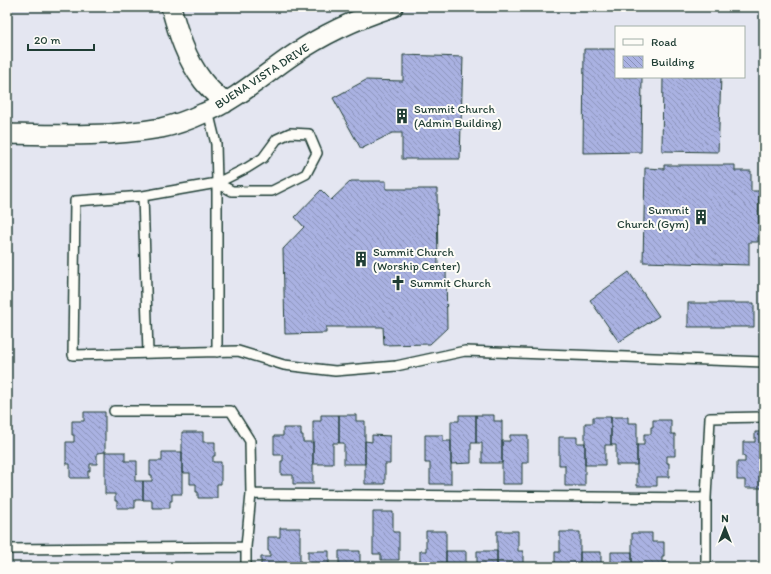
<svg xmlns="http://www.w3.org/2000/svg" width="771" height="574" font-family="Itim,sans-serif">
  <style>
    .building { fill: url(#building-back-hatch); stroke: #1f3d34 }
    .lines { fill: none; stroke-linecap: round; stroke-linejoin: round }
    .service-casing { stroke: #1f3d34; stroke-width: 12 }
    .minor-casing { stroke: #1f3d34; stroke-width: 22 }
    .service { stroke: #fdfcf7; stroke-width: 9 }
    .minor { stroke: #fdfcf7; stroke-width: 19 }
    .labels { text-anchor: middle; stroke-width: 4; stroke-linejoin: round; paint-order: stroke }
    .street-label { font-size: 12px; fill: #1f3d34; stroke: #fdfcf7 }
    .poi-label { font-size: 12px; fill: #1f3d34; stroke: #fdfcf7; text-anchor: start }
  </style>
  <defs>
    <pattern id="building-back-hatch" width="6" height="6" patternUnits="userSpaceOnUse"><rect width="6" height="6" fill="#aab2e2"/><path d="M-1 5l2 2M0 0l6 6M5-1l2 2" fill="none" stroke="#8a92b8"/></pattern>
  </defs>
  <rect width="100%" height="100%" fill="#e4e6f1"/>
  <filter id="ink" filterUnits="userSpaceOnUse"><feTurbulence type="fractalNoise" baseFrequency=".025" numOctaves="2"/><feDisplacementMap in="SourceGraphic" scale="8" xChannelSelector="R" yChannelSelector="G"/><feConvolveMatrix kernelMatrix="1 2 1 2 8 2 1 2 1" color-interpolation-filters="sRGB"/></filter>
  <g filter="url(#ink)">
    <path class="building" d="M584,49H616V77H642L641,152L583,153Z
      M403,55L463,57L460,159H402V133H392L361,149L333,98L366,80L403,81Z
      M663,77H721L718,152L662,151Z
      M664,165H735V171H751V191H759L758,242H749V265L643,262L645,168L664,169Z
      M351,181H386V189H437L438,269H446L447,328L430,344L384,345L383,327H326V333L285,334L283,249L304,227L295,217L321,190L331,200Z
      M629,272L659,316L619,342L590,300Z
      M688,303H754V327H688Z
      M84,412H105V452L97,453V464H90V471H88V478H70V464H66V442H74V435H72V421H84Z
      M321,415H339V443H333V464H313V421H321Z
      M339,415H356V421H365V464H344V443H339Z
      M459,415H476V443H471V463L451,464V421H459Z
      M476,415H494V421H502V463H482V443H476Z
      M593,417H611V445H605V465H585V423H593Z
      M611,417H628V423H637V465H616V445H611Z
      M653,420H671V434H675V456H667V463H669V477H657V486H637V445H644V434H651V427H653Z
      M283,428H301V435H303V442H313V484H293V475H281V461H283V455H274V436H283Z
      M182,432H203V442H215V456H213V462H221V484H217V498H198V492H196V484H190V473H182Z
      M755,432H764L763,488H745V480H737V462H745V456H743V442H755Z
      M372,435L390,436V464H385V484H365V441L372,442Z
      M425,435H443V441H451V484H430V463H425Z
      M510,435H528V463H522V484H502V441H510Z
      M559,437H577V443H585V486H565V465H559Z
      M105,452H125V461H137V475H135V481H143V500H135V508H117V501H115V494H105Z
      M162,452H182V494H172V501H170V508H152V500H143V481H152V475H150V461H162Z
      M373,512H393V532H399V560H381V554H373Z
      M280,528H300V567H261V557H270V551H268V537H280Z
      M426,531H446V567H420V551H426Z
      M497,531H518V551H523V567H497Z
      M560,532H580V567H555V552H560Z
      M632,533H652V542H664V556H662V562H670V567H632Z
      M308,551H329V567H308Z
      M339,551H360V567H339Z
      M446,551H466V567H446Z
      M477,551H497V567H477Z
      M580,552H601V567H580Z
      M611,552H632V567H611Z
      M745,565H763V567H745Z"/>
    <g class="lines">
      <g class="service-casing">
        <path id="service" d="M208,111L216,144L217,183
          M290,133L309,134L317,153L306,174L272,191H232L217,183L247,168L263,158L277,139Z
          M143,196L217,183V352
          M148,353L143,196L75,201L73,355L238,351L284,365L335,371L396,366L465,351L764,362
          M114,411H231L250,441L251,494
          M706,498V567
          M7,549L246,547L251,494L706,498L710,418L764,417
          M246,567V547"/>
      </g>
      <g class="minor-casing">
        <path id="minor" d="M171,7C178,33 186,59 203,81C209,89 217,96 225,103
          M7,134C58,135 110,137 161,128C175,125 191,119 204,113C235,101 265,74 293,55C325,33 356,19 393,7"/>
      </g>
      <use href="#service" class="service"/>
      <use href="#minor" class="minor"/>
    </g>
  </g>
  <defs>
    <g id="building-bare" transform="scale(1.2)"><path d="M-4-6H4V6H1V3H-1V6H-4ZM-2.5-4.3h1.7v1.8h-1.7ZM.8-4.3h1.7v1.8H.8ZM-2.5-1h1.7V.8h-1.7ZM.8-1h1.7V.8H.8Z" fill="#1f3d34" stroke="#fdfcf7" stroke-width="2.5" paint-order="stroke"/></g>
    <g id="church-bare" transform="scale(1.2)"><path d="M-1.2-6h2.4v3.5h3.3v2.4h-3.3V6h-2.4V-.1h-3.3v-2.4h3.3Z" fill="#1f3d34" stroke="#fdfcf7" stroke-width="2.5" paint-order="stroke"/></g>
  </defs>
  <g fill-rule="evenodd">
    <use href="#building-bare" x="402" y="116"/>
    <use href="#building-bare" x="701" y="217"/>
    <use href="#building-bare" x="361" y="259"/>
    <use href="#church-bare" x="398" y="283"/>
  </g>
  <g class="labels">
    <g class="street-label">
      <text transform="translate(262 76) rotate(-33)" y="4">BUENA VISTA DRIVE</text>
    </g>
    <g class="poi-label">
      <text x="414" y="113">Summit Church<tspan x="414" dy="14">(Admin Building)</tspan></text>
      <text x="689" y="214" text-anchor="end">Summit<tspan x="689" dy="14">Church (Gym)</tspan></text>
      <text x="373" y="256">Summit Church<tspan x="373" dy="14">(Worship Center)</tspan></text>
      <text x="410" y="287">Summit Church</text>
    </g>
  </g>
  <rect width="771" height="574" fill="none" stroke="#fdfcf7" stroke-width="24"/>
  <rect x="12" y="12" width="747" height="550" fill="none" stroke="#1f3d34" stroke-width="1.5" filter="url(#ink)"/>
  <rect x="615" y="26" width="130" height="52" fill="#fdfcf7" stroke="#a4b0a9"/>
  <rect x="623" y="39" width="20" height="6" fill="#fdfcf7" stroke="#a4b0a9"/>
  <text x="651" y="46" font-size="12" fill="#1f3d34">Road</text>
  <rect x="623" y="56" width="20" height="12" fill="url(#building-back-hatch)" stroke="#a4b0a9"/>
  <text x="651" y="66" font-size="12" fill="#1f3d34">Building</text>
  <g transform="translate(725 528)" stroke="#fdfcf7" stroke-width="3" paint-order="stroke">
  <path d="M0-3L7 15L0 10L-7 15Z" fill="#1f3d34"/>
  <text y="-6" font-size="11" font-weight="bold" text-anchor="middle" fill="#1f3d34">N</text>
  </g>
  <path d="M28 44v6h66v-6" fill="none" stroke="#1f3d34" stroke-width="2"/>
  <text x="34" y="44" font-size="12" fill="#1f3d34" stroke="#fdfcf7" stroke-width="3" paint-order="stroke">20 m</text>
</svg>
